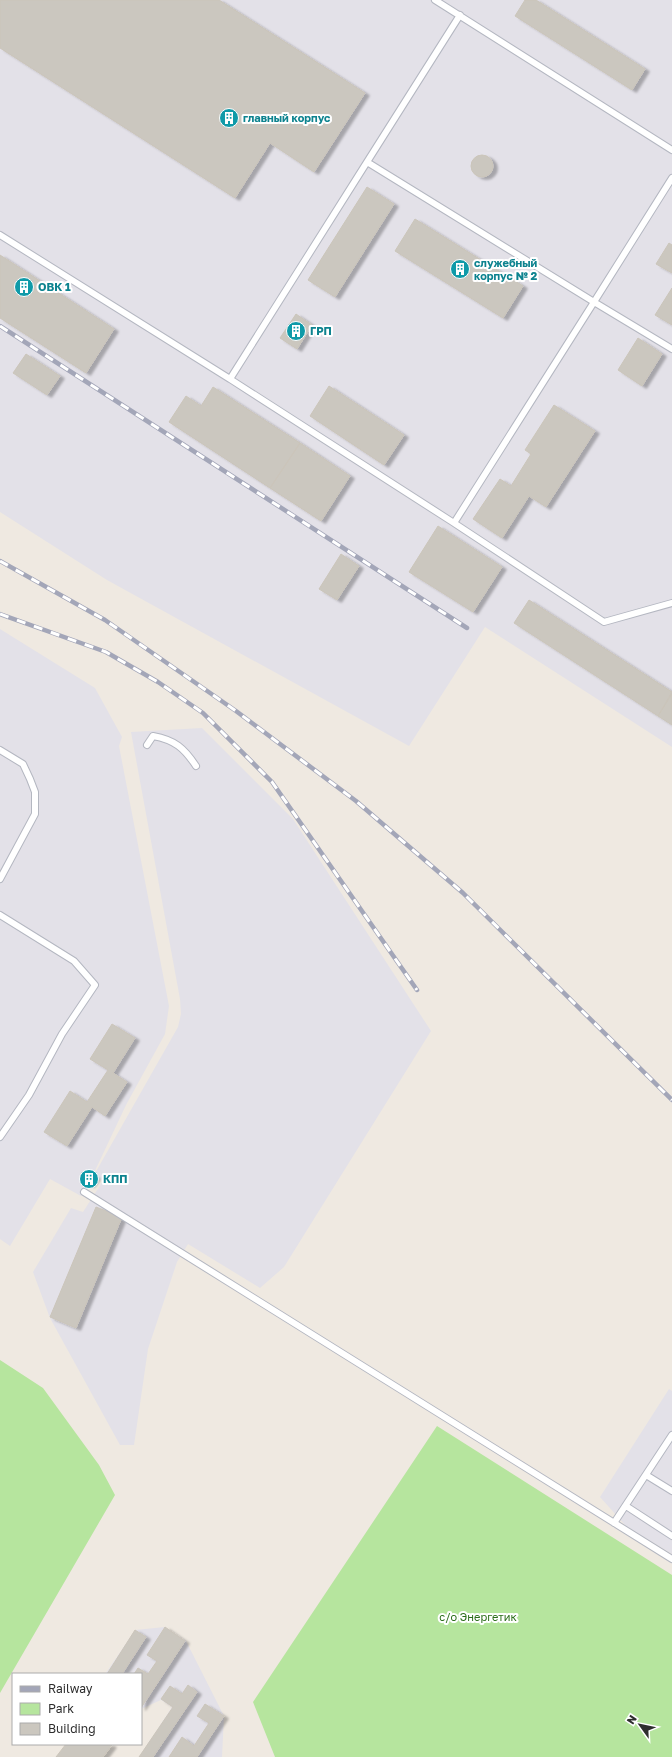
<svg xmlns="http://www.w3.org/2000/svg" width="672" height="1757" font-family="'Golos Text',sans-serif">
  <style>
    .industrial { fill: #e3e1e8 }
    .green { fill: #b6e59e }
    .building { fill: #cbc7bf; stroke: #cbc5ba; filter: url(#shadow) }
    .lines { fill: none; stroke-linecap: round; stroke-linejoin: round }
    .service-casing { stroke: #b4b7c1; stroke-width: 8 }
    .service { stroke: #fff; stroke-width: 6 }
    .rail-casing { stroke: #a3a6b8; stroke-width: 4.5 }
    .rail { stroke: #fff; stroke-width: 3; stroke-dasharray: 9; stroke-linecap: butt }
    .labels { text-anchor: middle; stroke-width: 4; stroke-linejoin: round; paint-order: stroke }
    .culture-label { font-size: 11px; font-weight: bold; fill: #0d838f; stroke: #fff; text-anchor: start }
    .park-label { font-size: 11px; fill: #2c6e1b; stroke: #fff }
  </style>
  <defs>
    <filter id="shadow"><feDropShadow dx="4.5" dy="2.5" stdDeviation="1" flood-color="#0004"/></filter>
  </defs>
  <rect width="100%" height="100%" fill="#efe9e1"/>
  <path class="industrial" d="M0,0H672V747L485,627L409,746L107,580L0,512Z
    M0,629L95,688L122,737L119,746L169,1006L165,1034L126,1105L93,1175L96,1177L81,1196L50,1179L10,1246L0,1239Z
    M202,728L293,819L431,1031L284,1267L260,1288L188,1244L177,1262L148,1349L134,1445H120L50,1318L33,1272L71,1208L83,1212L103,1181L94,1175L178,1027L181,1014L180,999L131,732Z
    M669,1389L672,1391V1554L626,1526L600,1497Z
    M165,1627L186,1641L224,1716L222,1757H139L172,1707L161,1700L141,1709V1674L106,1673L135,1630Z"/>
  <path class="green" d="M0,1360L43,1388L99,1465L115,1495L0,1693Z
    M437,1426L672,1575V1757H275L253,1702Z"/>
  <path class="building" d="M0,0H219L365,93L314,172L270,143L235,198L0,48Z
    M525,0H536L645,69L632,90L515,16Z
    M471 166a11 11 0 1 1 22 0a11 11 0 1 1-22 0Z
    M367,187L394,204L335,297L308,280Z
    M415,219L523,286L503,318L395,251Z
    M669,243L672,245V273L656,264Z
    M0,255L114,329L86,373L0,318Z
    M672,288V325L655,315Z
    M296,314L312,325L297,349L280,338Z
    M638,338L662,354L642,386L618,370Z
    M26,354L60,376L47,395L13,373Z
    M329,386L404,435L384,465L310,416Z
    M213,387L300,443L270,488L169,422L186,396L201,406Z
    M554,405L595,431L546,507L529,496L502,538L473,519L500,479L511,486L531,454L525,450Z
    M300,443L350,476L321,521L270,488Z
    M438,526L502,567L473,612L409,572Z
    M341,554L359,566L337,600L319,589Z
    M529,600L672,692L658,716L514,623Z
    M672,694V725L658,716Z
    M112,1024L135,1038L113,1073L127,1082L105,1116L92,1107L67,1146L44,1132L70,1091L87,1102L108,1070L90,1059Z
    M89,1173L96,1177L90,1185L83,1181Z
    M96,1207L122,1217L76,1328L50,1317Z
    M165,1627L185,1641L141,1708V1674H134L138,1668L148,1674L157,1661L147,1655Z
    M135,1630L146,1637L122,1674H107Z
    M188,1685L197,1692L153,1757H139L173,1707L161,1699L170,1686L182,1694Z
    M205,1704L224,1716L197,1757H169L182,1737L194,1746L209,1723L197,1716Z
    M66,1744H110L112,1745L103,1757H56Z"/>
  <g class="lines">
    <g class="service-casing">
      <path id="service" d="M435,0L672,150
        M460,15L367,162L594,302L672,178
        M0,235L230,379L367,162
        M230,379L454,523L594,302L672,349
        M454,523L604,622L672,603
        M147,745L153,736C175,740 184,748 196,766
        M0,750L23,764L30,779L35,792V814L0,879
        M0,915L74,961L95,985L62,1034L29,1095L0,1137
        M84,1192L672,1559
        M646,1475L672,1491
        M626,1506L672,1536
        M614,1523L672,1435"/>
    </g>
    <use href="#service" class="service"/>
    <g class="rail-casing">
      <path id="rail" d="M0,326L467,628
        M0,561L105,620L236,711L356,801L463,893L672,1100
        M0,614L106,652L158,682L203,713L272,782L417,990"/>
    </g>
    <use href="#rail" class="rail"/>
  </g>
  <defs>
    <g id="building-disc" transform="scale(1)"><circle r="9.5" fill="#0f9aa8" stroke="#fff"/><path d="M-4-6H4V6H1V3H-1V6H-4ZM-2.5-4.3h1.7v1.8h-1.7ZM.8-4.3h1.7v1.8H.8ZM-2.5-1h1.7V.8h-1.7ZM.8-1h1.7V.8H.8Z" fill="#fff"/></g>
  </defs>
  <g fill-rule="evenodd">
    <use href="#building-disc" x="229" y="118"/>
    <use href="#building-disc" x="460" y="269"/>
    <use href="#building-disc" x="24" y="287"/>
    <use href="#building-disc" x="296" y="331"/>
    <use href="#building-disc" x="89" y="1179"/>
  </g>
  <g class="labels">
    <g class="culture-label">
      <text x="243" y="122">главный корпус</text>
      <text x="474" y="267">служебный<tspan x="474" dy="13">корпус № 2</tspan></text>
      <text x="38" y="291">ОВК 1</text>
      <text x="310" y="335">ГРП</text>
      <text x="103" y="1183">КПП</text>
    </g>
    <g class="park-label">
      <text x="478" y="1621">с/о Энергетик</text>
    </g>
  </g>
  <rect x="12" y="1673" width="130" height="72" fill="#ffffff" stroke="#ababab"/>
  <rect x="20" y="1686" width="20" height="6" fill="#a3a6b8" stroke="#ababab"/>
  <text x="48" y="1693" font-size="12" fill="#2e2e2e">Railway</text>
  <rect x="20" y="1703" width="20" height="12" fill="#b6e59e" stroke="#ababab"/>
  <text x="48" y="1713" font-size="12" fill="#2e2e2e">Park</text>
  <rect x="20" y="1723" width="20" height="12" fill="#cbc7bf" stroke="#ababab"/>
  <text x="48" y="1733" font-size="12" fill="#2e2e2e">Building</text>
  <g transform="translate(640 1725) rotate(303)" stroke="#ffffff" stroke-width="3" paint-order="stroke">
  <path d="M0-3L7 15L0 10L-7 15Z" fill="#2e2e2e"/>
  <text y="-6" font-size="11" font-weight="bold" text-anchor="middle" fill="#2e2e2e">N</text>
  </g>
</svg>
